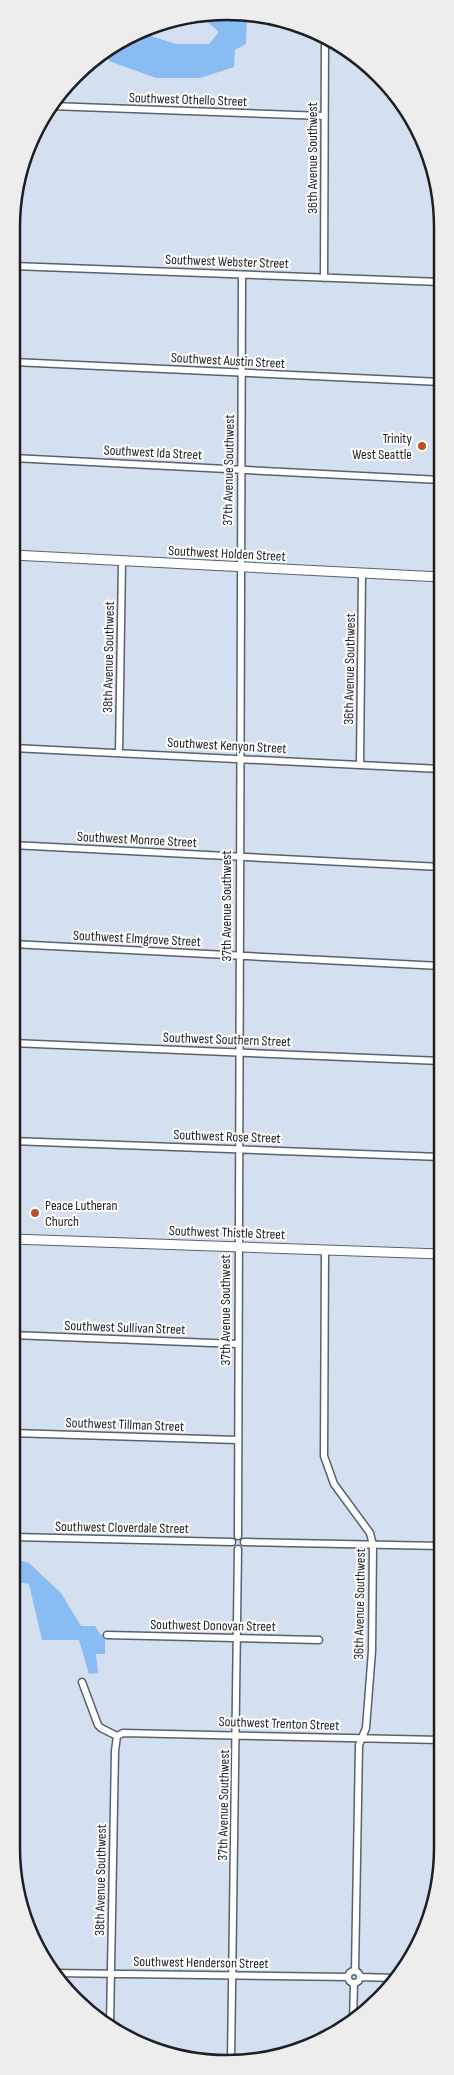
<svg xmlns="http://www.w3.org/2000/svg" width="454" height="2075" font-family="'Sofia Sans Condensed',sans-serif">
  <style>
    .green { fill: #88bcf3 }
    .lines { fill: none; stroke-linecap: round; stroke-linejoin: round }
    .minor-casing { stroke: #57626e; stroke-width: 9 }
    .tertiary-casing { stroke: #57626e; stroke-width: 11 }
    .secondary-casing { stroke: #57626e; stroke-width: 11 }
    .minor { stroke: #fff; stroke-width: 6 }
    .tertiary { stroke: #fff; stroke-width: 9 }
    .secondary { stroke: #fff; stroke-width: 9 }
    .poi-dot { fill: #b9522a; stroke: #fff; stroke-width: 2 }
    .labels { text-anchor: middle; stroke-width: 4; stroke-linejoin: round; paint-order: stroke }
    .street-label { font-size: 14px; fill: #1c2025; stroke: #fff }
    .poi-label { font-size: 14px; fill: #1c2025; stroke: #fff; text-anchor: end }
    .rim { fill: none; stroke: #1c2025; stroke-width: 2.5 }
  </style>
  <rect width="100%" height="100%" fill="#d4e0ef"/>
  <path class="green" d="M247,14L246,44L235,50L234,67L200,78H156L109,61L107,50L142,33L176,44H209L219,32L202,17Z
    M12,1558L29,1563L61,1593L81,1626H95L100,1634L105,1636V1654H96L98,1673L89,1674L79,1640H42L29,1584L12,1581Z"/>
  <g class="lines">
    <g class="minor-casing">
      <path id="minor" d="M51,106L324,116
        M13,266L441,282
        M324,278L325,38
        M13,362L441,382
        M13,458L441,480
        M13,748L441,769
        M119,753L122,561
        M360,764L362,573
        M12,845L441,867
        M12,944L441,966
        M12,1043L441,1061
        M12,1141L441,1157
        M325,1250L324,1456L334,1484L370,1533L373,1545L372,1651L366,1728L359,1745L355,1971
        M12,1335L237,1344
        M12,1433L237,1440
        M238,1536L242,275
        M12,1537L232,1542
        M244,1542L441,1546
        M107,1635L319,1640
        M82,1682L98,1725L101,1728L117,1736
        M117,1736L123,1733L441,1740
        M348 1977a6 6 0 1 1 12 0a6 6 0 1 1-12 0Z
        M54,1973L348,1977
        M360,1977L395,1978
        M353,2022L354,1983
        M110,2025L115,1751L117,1736
        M231,2061L238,1549"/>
    </g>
    <g class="tertiary-casing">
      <path id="tertiary" d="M13,555L441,577"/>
    </g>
    <g class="secondary-casing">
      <path id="secondary" d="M12,1239L441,1254"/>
    </g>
    <use href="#minor" class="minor"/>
    <use href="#tertiary" class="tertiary"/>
    <use href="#secondary" class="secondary"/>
  </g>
  <g class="poi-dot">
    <circle cx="422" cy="446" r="5"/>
    <circle cx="35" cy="1213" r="5"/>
  </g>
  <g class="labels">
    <g class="street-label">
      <text transform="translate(188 99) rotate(2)" y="5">Southwest Othello Street</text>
      <text transform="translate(312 158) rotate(-90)" y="5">36th Avenue Southwest</text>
      <text transform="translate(227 261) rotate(2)" y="5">Southwest Webster Street</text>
      <text transform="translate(228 360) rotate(3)" y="5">Southwest Austin Street</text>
      <text transform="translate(153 452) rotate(3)" y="5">Southwest Ida Street</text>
      <text transform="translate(228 470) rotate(-89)" y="5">37th Avenue Southwest</text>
      <text transform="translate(227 553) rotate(3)" y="5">Southwest Holden Street</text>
      <text transform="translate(108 657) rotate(-89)" y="5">38th Avenue Southwest</text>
      <text transform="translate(349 669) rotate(-89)" y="5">36th Avenue Southwest</text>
      <text transform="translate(227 745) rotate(3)" y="5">Southwest Kenyon Street</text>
      <text transform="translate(137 839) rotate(3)" y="5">Southwest Monroe Street</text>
      <text transform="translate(226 906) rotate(-90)" y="5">37th Avenue Southwest</text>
      <text transform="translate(137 938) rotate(3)" y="5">Southwest Elmgrove Street</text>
      <text transform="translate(227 1039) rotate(2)" y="5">Southwest Southern Street</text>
      <text transform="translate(227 1136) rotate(2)" y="5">Southwest Rose Street</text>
      <text transform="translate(227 1232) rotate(2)" y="5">Southwest Thistle Street</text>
      <text transform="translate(225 1310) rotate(-90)" y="5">37th Avenue Southwest</text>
      <text transform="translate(125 1327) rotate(2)" y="5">Southwest Sullivan Street</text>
      <text transform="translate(125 1424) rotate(2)" y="5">Southwest Tillman Street</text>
      <text transform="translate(122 1527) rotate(1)" y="5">Southwest Cloverdale Street</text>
      <text transform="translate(359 1604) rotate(-89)" y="5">36th Avenue Southwest</text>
      <text transform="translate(213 1625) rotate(1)" y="5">Southwest Donovan Street</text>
      <text transform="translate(279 1723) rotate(2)" y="5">Southwest Trenton Street</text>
      <text transform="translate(223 1805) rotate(-89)" y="5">37th Avenue Southwest</text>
      <text transform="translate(100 1880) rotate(-89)" y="5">38th Avenue Southwest</text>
      <text transform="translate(201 1962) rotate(1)" y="5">Southwest Henderson Street</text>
    </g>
    <g class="poi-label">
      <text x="412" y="443">Trinity<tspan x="412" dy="16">West Seattle</tspan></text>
      <text x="45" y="1210" text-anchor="start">Peace Lutheran<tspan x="45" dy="16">Church</tspan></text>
    </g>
  </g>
  <path d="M0 0H454V2075H0ZM227 20H227A207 207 0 0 1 434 227V1848A207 207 0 0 1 227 2055H227A207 207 0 0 1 20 1848V227A207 207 0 0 1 227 20Z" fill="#ededee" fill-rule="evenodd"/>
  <path class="rim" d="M227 20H227A207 207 0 0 1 434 227V1848A207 207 0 0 1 227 2055H227A207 207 0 0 1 20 1848V227A207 207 0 0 1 227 20Z"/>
</svg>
